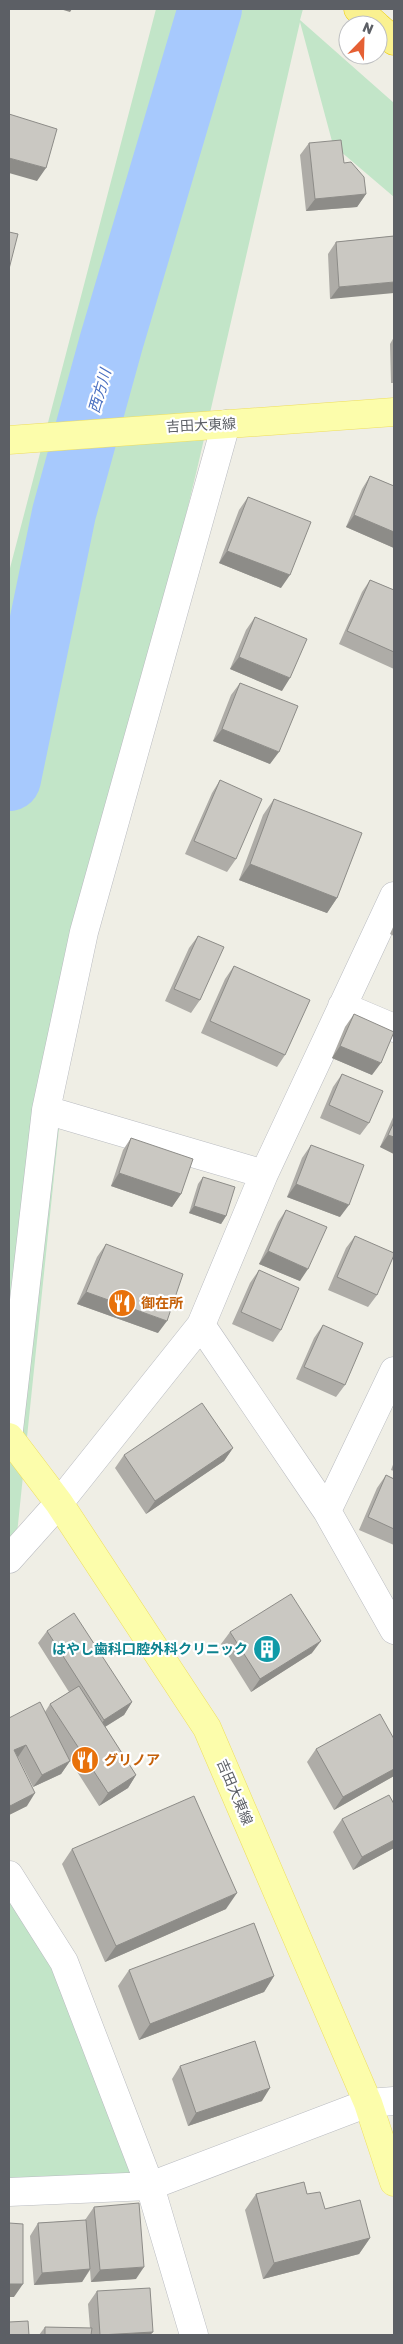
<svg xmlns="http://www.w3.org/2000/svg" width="403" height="2344" font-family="Rubik,'Noto Sans JP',sans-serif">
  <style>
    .green { fill: #c2e5c8 }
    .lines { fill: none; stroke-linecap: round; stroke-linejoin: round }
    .river { stroke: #a7c9fd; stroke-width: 64 }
    .street-casing { stroke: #b9bbc0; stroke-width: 29 }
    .primary-casing { stroke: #eede5e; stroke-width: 29 }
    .highway-casing { stroke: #edcb06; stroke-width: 29 }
    .street { stroke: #fff; stroke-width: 28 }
    .primary { stroke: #fcfdab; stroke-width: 28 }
    .highway { stroke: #faf190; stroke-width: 28 }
    .wall { fill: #aeaca7 }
    .shaded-wall { fill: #8d8c88 }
    .building { fill: #cac8c2; stroke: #8d8c88 }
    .labels { text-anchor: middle; stroke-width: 4.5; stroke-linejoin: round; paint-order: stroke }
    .street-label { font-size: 14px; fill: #5c5f65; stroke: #fff }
    .food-label { font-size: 14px; font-weight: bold; fill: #c56008; stroke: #fff; text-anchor: start }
    .culture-label { font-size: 14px; font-weight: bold; fill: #0d838f; stroke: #fff; text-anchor: end }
    .water-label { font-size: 15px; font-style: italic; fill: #496fc0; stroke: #fff }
  </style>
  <rect width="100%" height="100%" fill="#efeee5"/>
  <path class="green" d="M156,9H303L300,20L394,103V197L333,145L300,22L198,465L75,974L15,1553L9,1571V572Z
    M9,1875L64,1962L150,2186L9,2188Z"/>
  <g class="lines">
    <path class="river" d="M9,779L64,513L111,343L210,9"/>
    <g class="street-casing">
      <path id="street" d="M342,1006L394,1028
        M46,1110L264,1174
        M201,1325L327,1511L394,1630
        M9,1430L46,1110L84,932L226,424
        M327,1511L394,1371
        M9,1559L59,1503L201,1325L264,1174L394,896
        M9,1875L64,1962L150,2186L194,2335
        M9,2192L150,2186L368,2103L394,2101"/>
    </g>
    <g class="primary-casing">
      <path id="primary" d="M9,440L394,412
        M9,1437L59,1503L207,1728L368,2103L394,2182"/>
    </g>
    <g class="highway-casing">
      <path id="highway" d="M358,9L376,25
        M378,27L394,41"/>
    </g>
    <use href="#street" class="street"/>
    <use href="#primary" class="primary"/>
    <use href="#highway" class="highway"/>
  </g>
  <path class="wall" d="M309,143L344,163L366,194L357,207L306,211L300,155Z
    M394,236L330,299L328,254L336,242Z
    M394,337V383H391L390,344Z
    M370,476L394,486V548L346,527L362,489Z
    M248,497L281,588L219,563L239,510Z
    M370,580L394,590V669L339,644L362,592Z
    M255,617L282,691L230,669L246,630Z
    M240,683L270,764L213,741L231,695Z
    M220,780L236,859L227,872L185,854L212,793Z
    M274,799L337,898L327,913L239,880L263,815Z
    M394,925V936L390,934Z
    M198,936L200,1000L191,1013L165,1001L189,948Z
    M234,966L285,1055L277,1067L201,1033L225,979Z
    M354,1014L372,1075L332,1058L345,1027Z
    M342,1074L369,1123L360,1135L320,1118L333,1087Z
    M394,1115V1154L380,1147Z
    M131,1138L181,1194L172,1207L111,1186L123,1150Z
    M311,1145L340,1217L287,1197L302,1158Z
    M203,1177L226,1216L221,1224L189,1213L198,1184Z
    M286,1210L300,1281L259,1264L278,1222Z
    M355,1236L377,1295L368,1307L328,1290L346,1248Z
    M106,1244L158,1333L77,1304L97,1257Z
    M259,1270L281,1330L273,1342L232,1324L250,1283Z
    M323,1325L345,1385L336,1397L296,1379L314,1338Z
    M233,1448L224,1461L146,1514L115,1468L124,1455Z
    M394,1462V1471L391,1470Z
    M386,1475L394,1479V1545L359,1530L377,1488Z
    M47,1631L132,1702L124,1715L105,1727L136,1775L128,1788L99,1806L69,1759L70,1761L61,1774L33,1787L18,1757L27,1806L9,1815V1718L45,1712L50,1704L69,1692L38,1643Z
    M230,1632L312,1653L251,1692L221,1644Z
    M394,1739V1776L334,1810L307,1762L316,1749Z
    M342,1819L394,1848L353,1870L333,1832Z
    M72,1849L226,1909L105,1962L62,1864Z
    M129,1970L274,1976L264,1992L139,2040L118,1986Z
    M180,2066L262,2101L188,2126L172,2079Z
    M256,2194L325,2209L370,2238L359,2254L263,2279L245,2210Z
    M94,2207L136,2279L91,2282L90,2270L82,2282L34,2285L30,2236L38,2223L85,2220Z
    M97,2291L153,2332L150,2335H39L45,2327L90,2328L88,2304Z"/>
  <path class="shaded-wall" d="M60,9H72L70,12Z
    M9,158L46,168L37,181L9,173Z
    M366,194L357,207L306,211L315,199Z
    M394,282V293L330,299L339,287Z
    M354,515L394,532V548L346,527Z
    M227,551L290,575L281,588L219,563Z
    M239,657L290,678L282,691L230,669Z
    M222,729L279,752L270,764L213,741Z
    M250,864L337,898L327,913L239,880Z
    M340,1046L381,1063L372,1075L332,1058Z
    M388,1135L394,1137V1154L380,1147Z
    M119,1173L181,1194L172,1207L111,1186Z
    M296,1184L349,1205L340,1217L287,1197Z
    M194,1206L226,1216L221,1224L189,1213Z
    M268,1251L308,1269L300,1281L259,1264Z
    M86,1292L167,1321L158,1333L77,1304Z
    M233,1448L224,1461L146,1514L155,1501Z
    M321,1641L312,1653L251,1692L260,1679Z
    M132,1702L124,1715L95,1733L104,1720Z
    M26,1745L18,1757L14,1750Z
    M70,1761L61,1774L33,1787L42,1775Z
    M394,1769V1776L334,1810L343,1797Z
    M136,1775L128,1788L99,1806L108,1793Z
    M35,1793L27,1806L9,1815V1808L10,1806Z
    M394,1840V1848L353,1870L362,1857Z
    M237,1893L226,1909L105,1962L116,1946Z
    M274,1976L264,1992L139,2040L150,2024Z
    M270,2088L262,2101L188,2126L196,2113Z
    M370,2238L359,2254L263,2279L274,2263Z
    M144,2267L136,2279L91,2282L100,2270Z
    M90,2269L82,2282L34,2285L42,2273Z
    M9,2284H23L14,2297H9Z
    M153,2332L150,2335H99H100Z"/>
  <path class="building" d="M9,114L57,129L46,168L9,158Z
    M341,140L344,163L351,162L364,177L366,194L315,199L309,143Z
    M9,232L18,234L9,269Z
    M394,236V282L339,287L336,242Z
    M370,476L394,486V532L354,515Z
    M248,497L311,522L290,575L227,551Z
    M370,580L394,590V652L347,631Z
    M255,617L307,639L290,678L239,657Z
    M240,683L298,706L279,752L222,729Z
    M220,780L262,799L236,859L194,841Z
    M274,799L362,833L337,898L250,864Z
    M198,936L224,947L200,1000L174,989Z
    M234,966L310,1000L285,1055L210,1021Z
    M354,1014L394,1032L381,1063L340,1046Z
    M342,1074L383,1091L369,1123L329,1105Z
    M394,1122V1137L388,1135Z
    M131,1138L193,1159L181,1194L119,1173Z
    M311,1145L364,1165L349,1205L296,1184Z
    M203,1177L235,1187L226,1216L194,1206Z
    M286,1210L327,1227L308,1269L268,1251Z
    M355,1236L394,1253V1255L377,1295L337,1277Z
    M106,1244L183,1274L167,1321L86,1292Z
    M259,1270L299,1288L281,1330L241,1312Z
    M323,1325L363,1343L345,1385L304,1367Z
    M202,1403L233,1448L155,1501L124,1455Z
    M386,1475L394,1479V1529L368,1517Z
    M291,1594L321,1641L260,1679L230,1632Z
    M74,1613L132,1702L104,1720L47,1631Z
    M79,1686L136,1775L108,1793L50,1704Z
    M40,1702L70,1761L42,1775L26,1745L14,1750L35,1793L10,1806L9,1802V1718Z
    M380,1714L394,1739V1769L343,1797L316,1749Z
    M389,1795L394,1804V1840L362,1857L342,1819Z
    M194,1796L237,1893L116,1946L72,1849Z
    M254,1923L274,1976L150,2024L129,1970Z
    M255,2041L270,2088L196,2113L180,2066Z
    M304,2182L307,2194L320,2192L325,2209L360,2200L370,2238L274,2263L256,2194Z
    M139,2203L144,2267L100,2270L94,2207Z
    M86,2220L90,2269L42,2273L38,2223Z
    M9,2223L23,2224V2284H9Z
    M150,2288L153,2332L100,2335L97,2291Z
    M28,2321L29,2335H9V2322Z
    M45,2327L92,2328L91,2335H45Z"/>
  <defs>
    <g id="restaurant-disc" transform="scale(1.4375)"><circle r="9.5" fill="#e8710a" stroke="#fff"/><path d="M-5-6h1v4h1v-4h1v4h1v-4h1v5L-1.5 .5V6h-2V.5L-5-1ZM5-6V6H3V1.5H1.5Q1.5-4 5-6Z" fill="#fff"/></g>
    <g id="building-disc" transform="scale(1.4375)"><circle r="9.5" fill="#0f9aa8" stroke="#fff"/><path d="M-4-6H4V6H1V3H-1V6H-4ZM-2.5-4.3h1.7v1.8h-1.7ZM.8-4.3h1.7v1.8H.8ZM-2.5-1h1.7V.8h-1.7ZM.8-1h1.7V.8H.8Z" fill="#fff"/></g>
  </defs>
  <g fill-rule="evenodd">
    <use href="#restaurant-disc" x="122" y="1303"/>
    <use href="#building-disc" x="267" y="1649"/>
    <use href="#restaurant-disc" x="85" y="1760"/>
  </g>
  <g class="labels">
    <g class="street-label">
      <text transform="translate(201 425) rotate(-3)" y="5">吉田大東線</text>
      <text transform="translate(235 1792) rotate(67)" y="5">吉田大東線</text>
    </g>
    <g class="food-label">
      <text x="141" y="1308">御在所</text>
      <text x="104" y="1765">グリノア</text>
    </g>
    <g class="culture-label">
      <text x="248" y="1654">はやし歯科口腔外科クリニック</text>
    </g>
    <g class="water-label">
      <text transform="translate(100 391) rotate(-74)" y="5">西方川</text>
    </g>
  </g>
  <rect width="403" height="2344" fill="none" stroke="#5c5f65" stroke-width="20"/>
  <g transform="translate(363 40) rotate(23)"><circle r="24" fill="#ffffff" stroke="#bebfc1"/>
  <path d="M0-4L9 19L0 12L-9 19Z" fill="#e56034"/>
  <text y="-8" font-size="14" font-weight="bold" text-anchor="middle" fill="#5c5f65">N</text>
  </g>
</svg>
